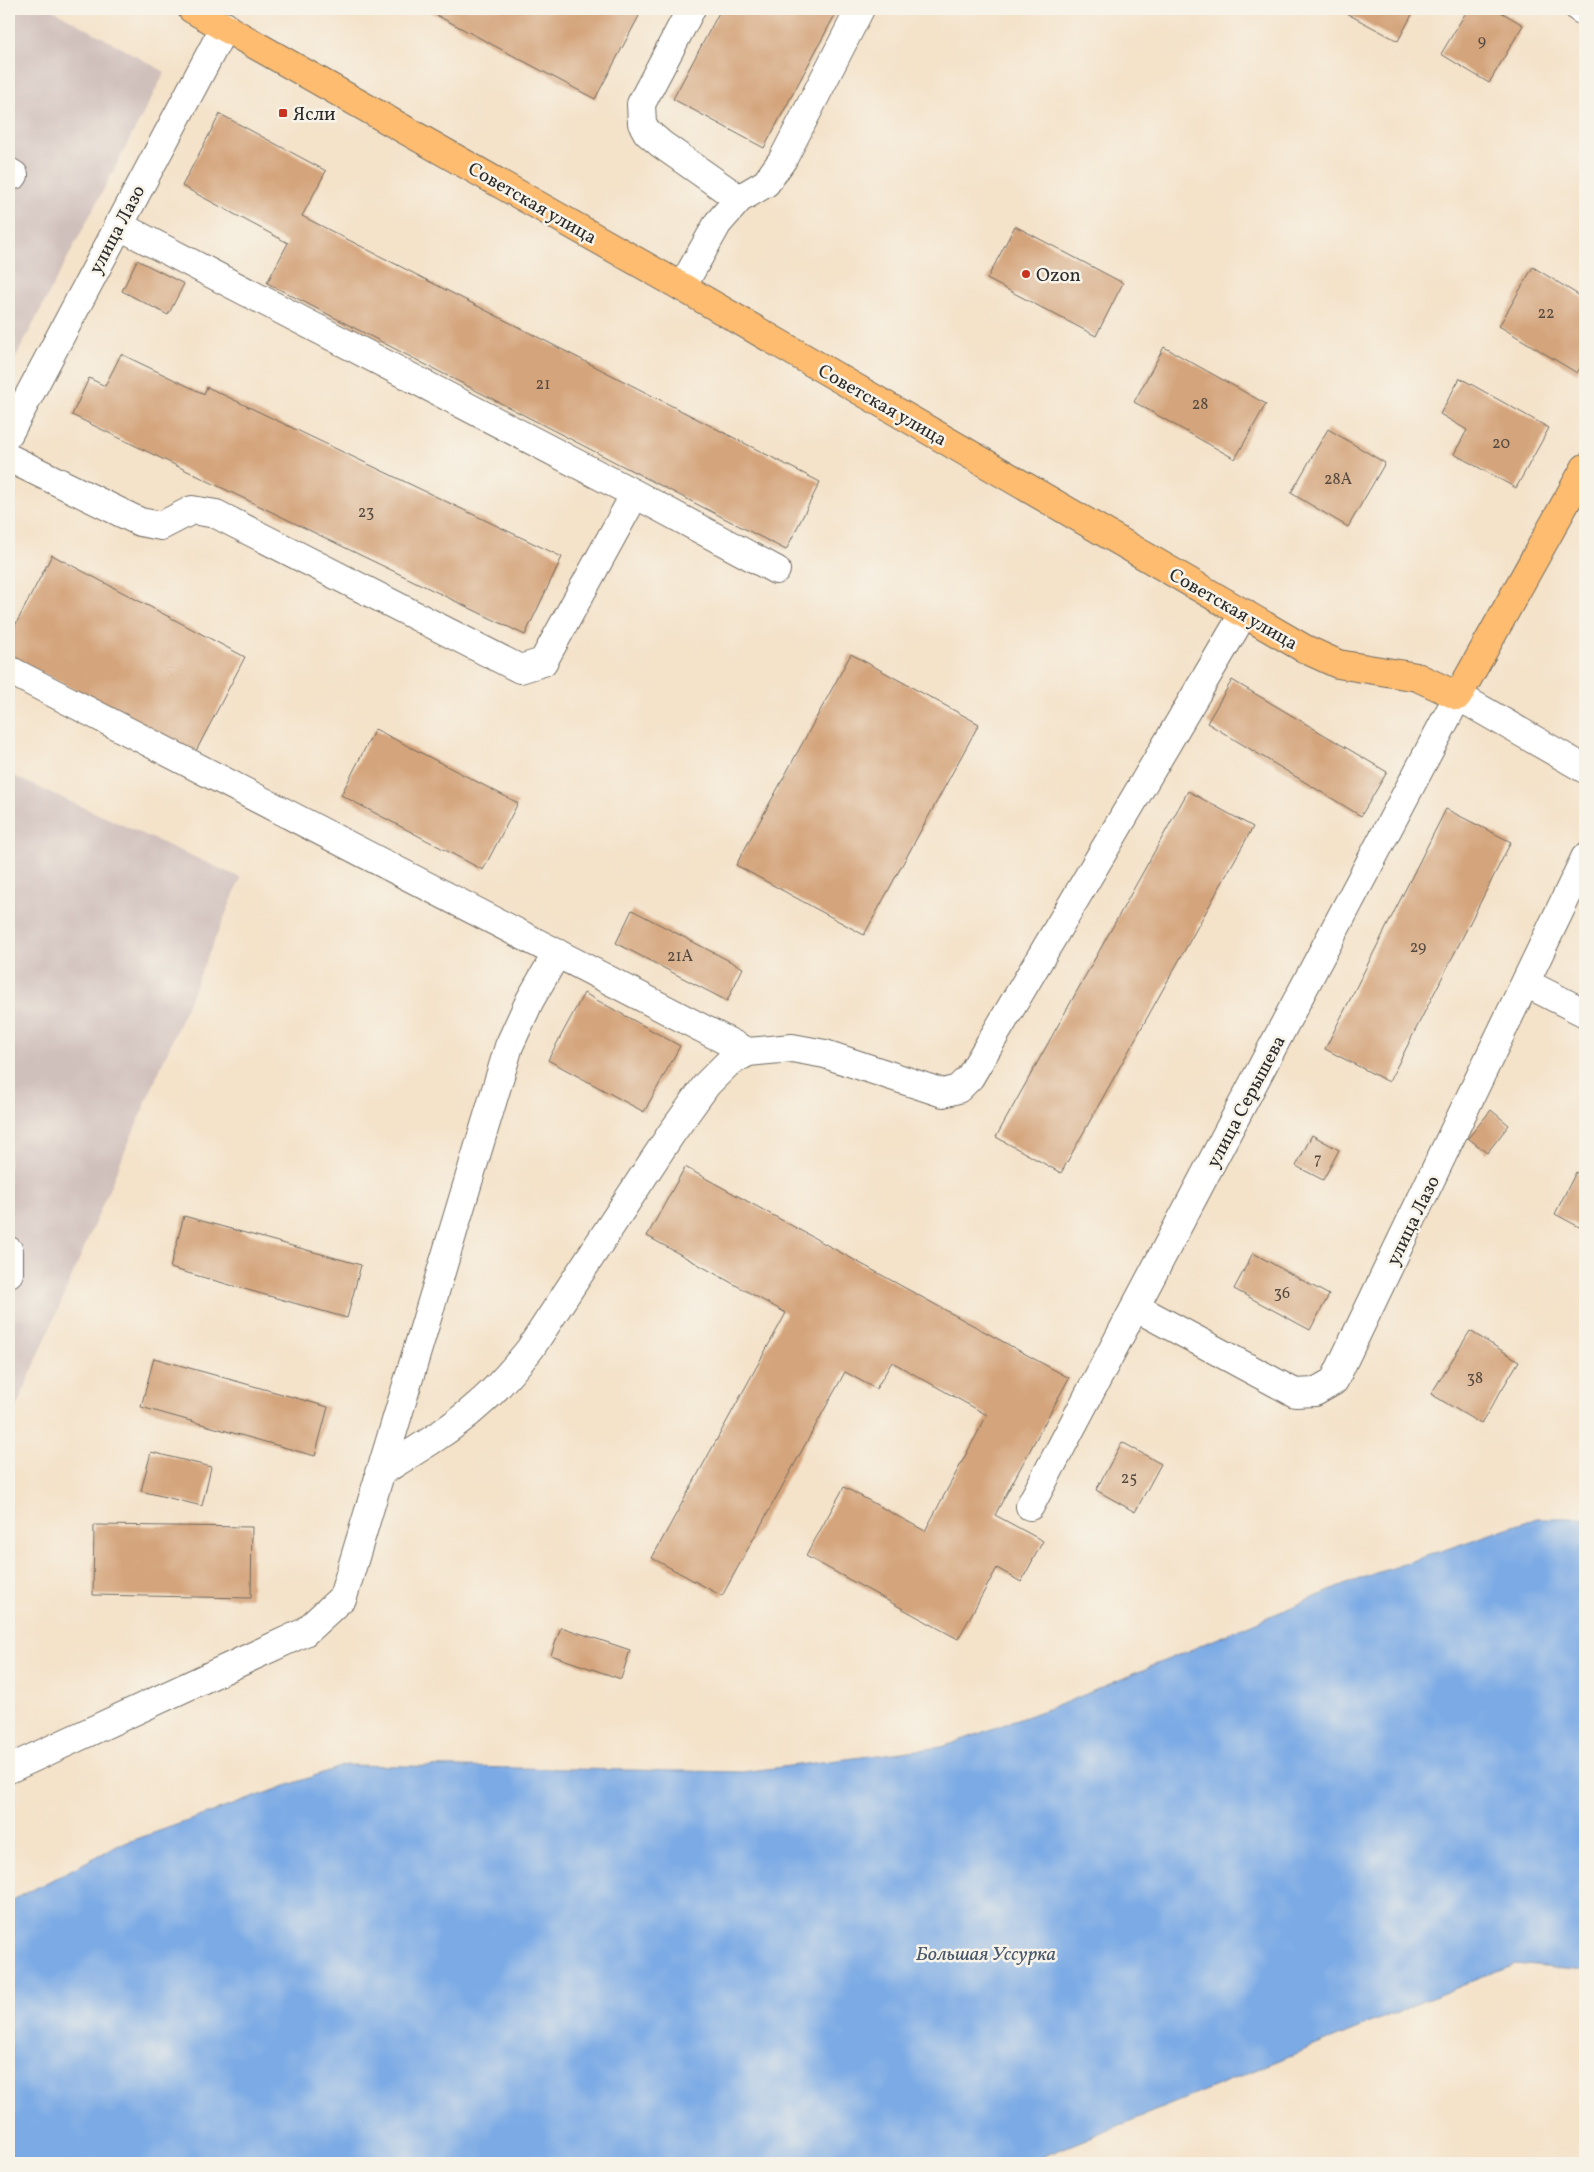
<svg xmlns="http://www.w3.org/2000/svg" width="1594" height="2172" font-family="Vollkorn,serif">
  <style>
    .industrial { fill: #d0c0bc }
    .water { fill: #7baae5; stroke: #536a88 }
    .building { fill: #d4a47b }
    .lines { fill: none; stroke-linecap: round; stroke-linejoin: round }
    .minor-casing { stroke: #716b62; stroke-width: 30 }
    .major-casing { stroke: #716b62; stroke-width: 30 }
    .minor { stroke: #fff; stroke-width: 28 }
    .major { stroke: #fdbc6f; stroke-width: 28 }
    .poi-dot { fill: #c8321e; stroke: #f7f3e8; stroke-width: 2 }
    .labels { text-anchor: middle; stroke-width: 5; stroke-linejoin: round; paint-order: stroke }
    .number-label { font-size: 16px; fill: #55493f }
    .poi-label { font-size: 19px; fill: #2b2b2b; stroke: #f7f3e8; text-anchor: start }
    .street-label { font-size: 19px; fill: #2b2b2b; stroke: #f7f3e8 }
    .water-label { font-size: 20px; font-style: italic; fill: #47576c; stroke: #f7f3e8 }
  </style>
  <rect width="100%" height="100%" fill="#f7f3e8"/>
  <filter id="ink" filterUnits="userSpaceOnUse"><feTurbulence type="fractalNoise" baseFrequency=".02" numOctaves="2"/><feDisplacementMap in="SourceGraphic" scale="10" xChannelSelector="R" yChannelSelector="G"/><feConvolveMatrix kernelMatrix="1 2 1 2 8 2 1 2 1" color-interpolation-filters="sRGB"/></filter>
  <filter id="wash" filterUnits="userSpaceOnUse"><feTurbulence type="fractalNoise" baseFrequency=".0096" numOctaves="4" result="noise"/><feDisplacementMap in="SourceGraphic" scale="20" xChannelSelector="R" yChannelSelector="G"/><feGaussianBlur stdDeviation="1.12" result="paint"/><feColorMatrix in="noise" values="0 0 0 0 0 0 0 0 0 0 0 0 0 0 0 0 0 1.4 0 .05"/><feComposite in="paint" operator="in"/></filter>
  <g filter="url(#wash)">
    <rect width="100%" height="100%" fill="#f4e2c9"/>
    <path class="industrial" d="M9,9H51L165,72L9,370Z
      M9,774L241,878L9,1425Z"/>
    <path class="water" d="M1537,1518H1585V1971L1515,1964L1027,2163H9V1902L117,1846L345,1765L742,1772L942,1747L1067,1702L1351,1582Z"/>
    <g id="blocks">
      <path class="building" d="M425,9H625L639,16L595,99Z
        M721,9H838L764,148L673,99Z
        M1343,9H1415L1398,41L1342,11Z
        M1468,9H1496L1523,25L1489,83L1441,54Z
        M220,114L326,171L302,216L820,482L786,550L267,283L288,243L182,186Z
        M1015,226L1123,283L1096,336L987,279Z
        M137,260L184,284L168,315L122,291Z
        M1533,267L1585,299V359L1577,373L1499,326Z
        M1164,347L1266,404L1235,459L1134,402Z
        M121,354L204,394L207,387L562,557L525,635L72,415L89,378L105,386Z
        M1460,378L1549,428L1516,488L1454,454L1467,430L1440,414Z
        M1328,429L1385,463L1348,527L1291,493Z
        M52,555L245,657L195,753L9,655V637Z
        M851,654L979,724L864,935L736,865Z
        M1232,680L1387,772L1361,816L1207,723Z
        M375,729L518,803L483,870L341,795Z
        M1188,791L1253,827L1061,1173L996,1137Z
        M1446,809L1511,842L1389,1082L1325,1049Z
        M632,910L743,968L727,1001L616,943Z
        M584,993L680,1046L644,1112L548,1060Z
        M1491,1110L1509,1125L1487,1153L1468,1138Z
        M1312,1135L1339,1150L1323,1180L1296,1166Z
        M685,1167L1069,1378L995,1515L1043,1541L1021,1582L997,1568L958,1639L806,1556L844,1487L925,1531L987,1415L892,1362L876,1389L845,1372L722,1596L652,1558L786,1313L647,1236Z
        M1576,1172L1585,1177V1230L1555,1214Z
        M184,1216L361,1265L347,1318L170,1268Z
        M1253,1253L1329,1295L1310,1330L1234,1289Z
        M1470,1331L1519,1361L1481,1424L1431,1394Z
        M154,1358L328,1407L315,1456L141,1407Z
        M1122,1442L1161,1464L1135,1512L1096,1490Z
        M151,1452L211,1467L202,1506L141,1491Z
        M94,1525L252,1527L251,1598L93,1595Z
        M561,1627L630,1650L621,1679L551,1655Z"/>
    </g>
  </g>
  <g filter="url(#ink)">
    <use href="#blocks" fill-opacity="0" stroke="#716b62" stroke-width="1"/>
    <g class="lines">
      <g class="minor-casing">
        <path id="minor" d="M691,9L641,104L642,123L647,132L661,144L739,199
          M1580,9L1585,12
          M9,172L14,175
          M118,225L635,494L776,570
          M682,287L718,223L739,199L766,183L783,159L860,9
          M9,433L225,26
          M9,458L140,522L161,526L192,510L216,514L520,669L543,662L635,494
          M9,670L748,1052
          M1526,983L1585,1013
          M9,1251V1273
          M1137,1308L1295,1393L1315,1392L1334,1381L1585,858
          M379,1473C413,1452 448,1432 478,1405C497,1389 514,1369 530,1349L671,1134L707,1084L728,1063L748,1052L792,1048L825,1054L943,1093L958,1089L970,1077L1244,613
          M1030,1506L1458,696L1585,769
          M9,1769L305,1632L343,1597L509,1046L530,1000L557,953"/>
      </g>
      <g class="major-casing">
        <path id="major" d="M192,9L682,287L1305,649L1338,664L1417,677L1458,696L1585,468"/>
      </g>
      <use href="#minor" class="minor"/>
      <use href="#major" class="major"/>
    </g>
  </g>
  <g class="poi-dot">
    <rect x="278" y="108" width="10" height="10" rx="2.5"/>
    <circle cx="1026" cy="274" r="5"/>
  </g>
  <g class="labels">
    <g class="number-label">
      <text x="1482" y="46">9</text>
      <text x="1546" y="318">22</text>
      <text x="543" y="389">21</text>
      <text x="1200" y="409">28</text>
      <text x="1501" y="448">20</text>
      <text x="1338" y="484">28А</text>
      <text x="366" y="517">23</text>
      <text x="1418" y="952">29</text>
      <text x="680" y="961">21А</text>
      <text x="1318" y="1164">7</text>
      <text x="1282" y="1298">36</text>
      <text x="1475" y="1383">38</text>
      <text x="1129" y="1483">25</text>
    </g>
    <g class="poi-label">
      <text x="293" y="120">Ясли</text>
      <text x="1036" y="281">Ozon</text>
    </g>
    <g class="street-label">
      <text transform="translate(533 202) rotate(30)" y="7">Советская улица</text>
      <text transform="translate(116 229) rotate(-62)" y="7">улица Лазо</text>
      <text transform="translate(883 404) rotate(30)" y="7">Советская улица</text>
      <text transform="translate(1234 608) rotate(30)" y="7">Советская улица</text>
      <text transform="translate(1245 1101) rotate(-62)" y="7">улица Серышева</text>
      <text transform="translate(1412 1220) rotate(-64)" y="7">улица Лазо</text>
    </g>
    <g class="water-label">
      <text x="986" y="1960">Большая Уссурка</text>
    </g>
  </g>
  <rect width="1594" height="2172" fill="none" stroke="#f7f3e8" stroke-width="30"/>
</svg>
